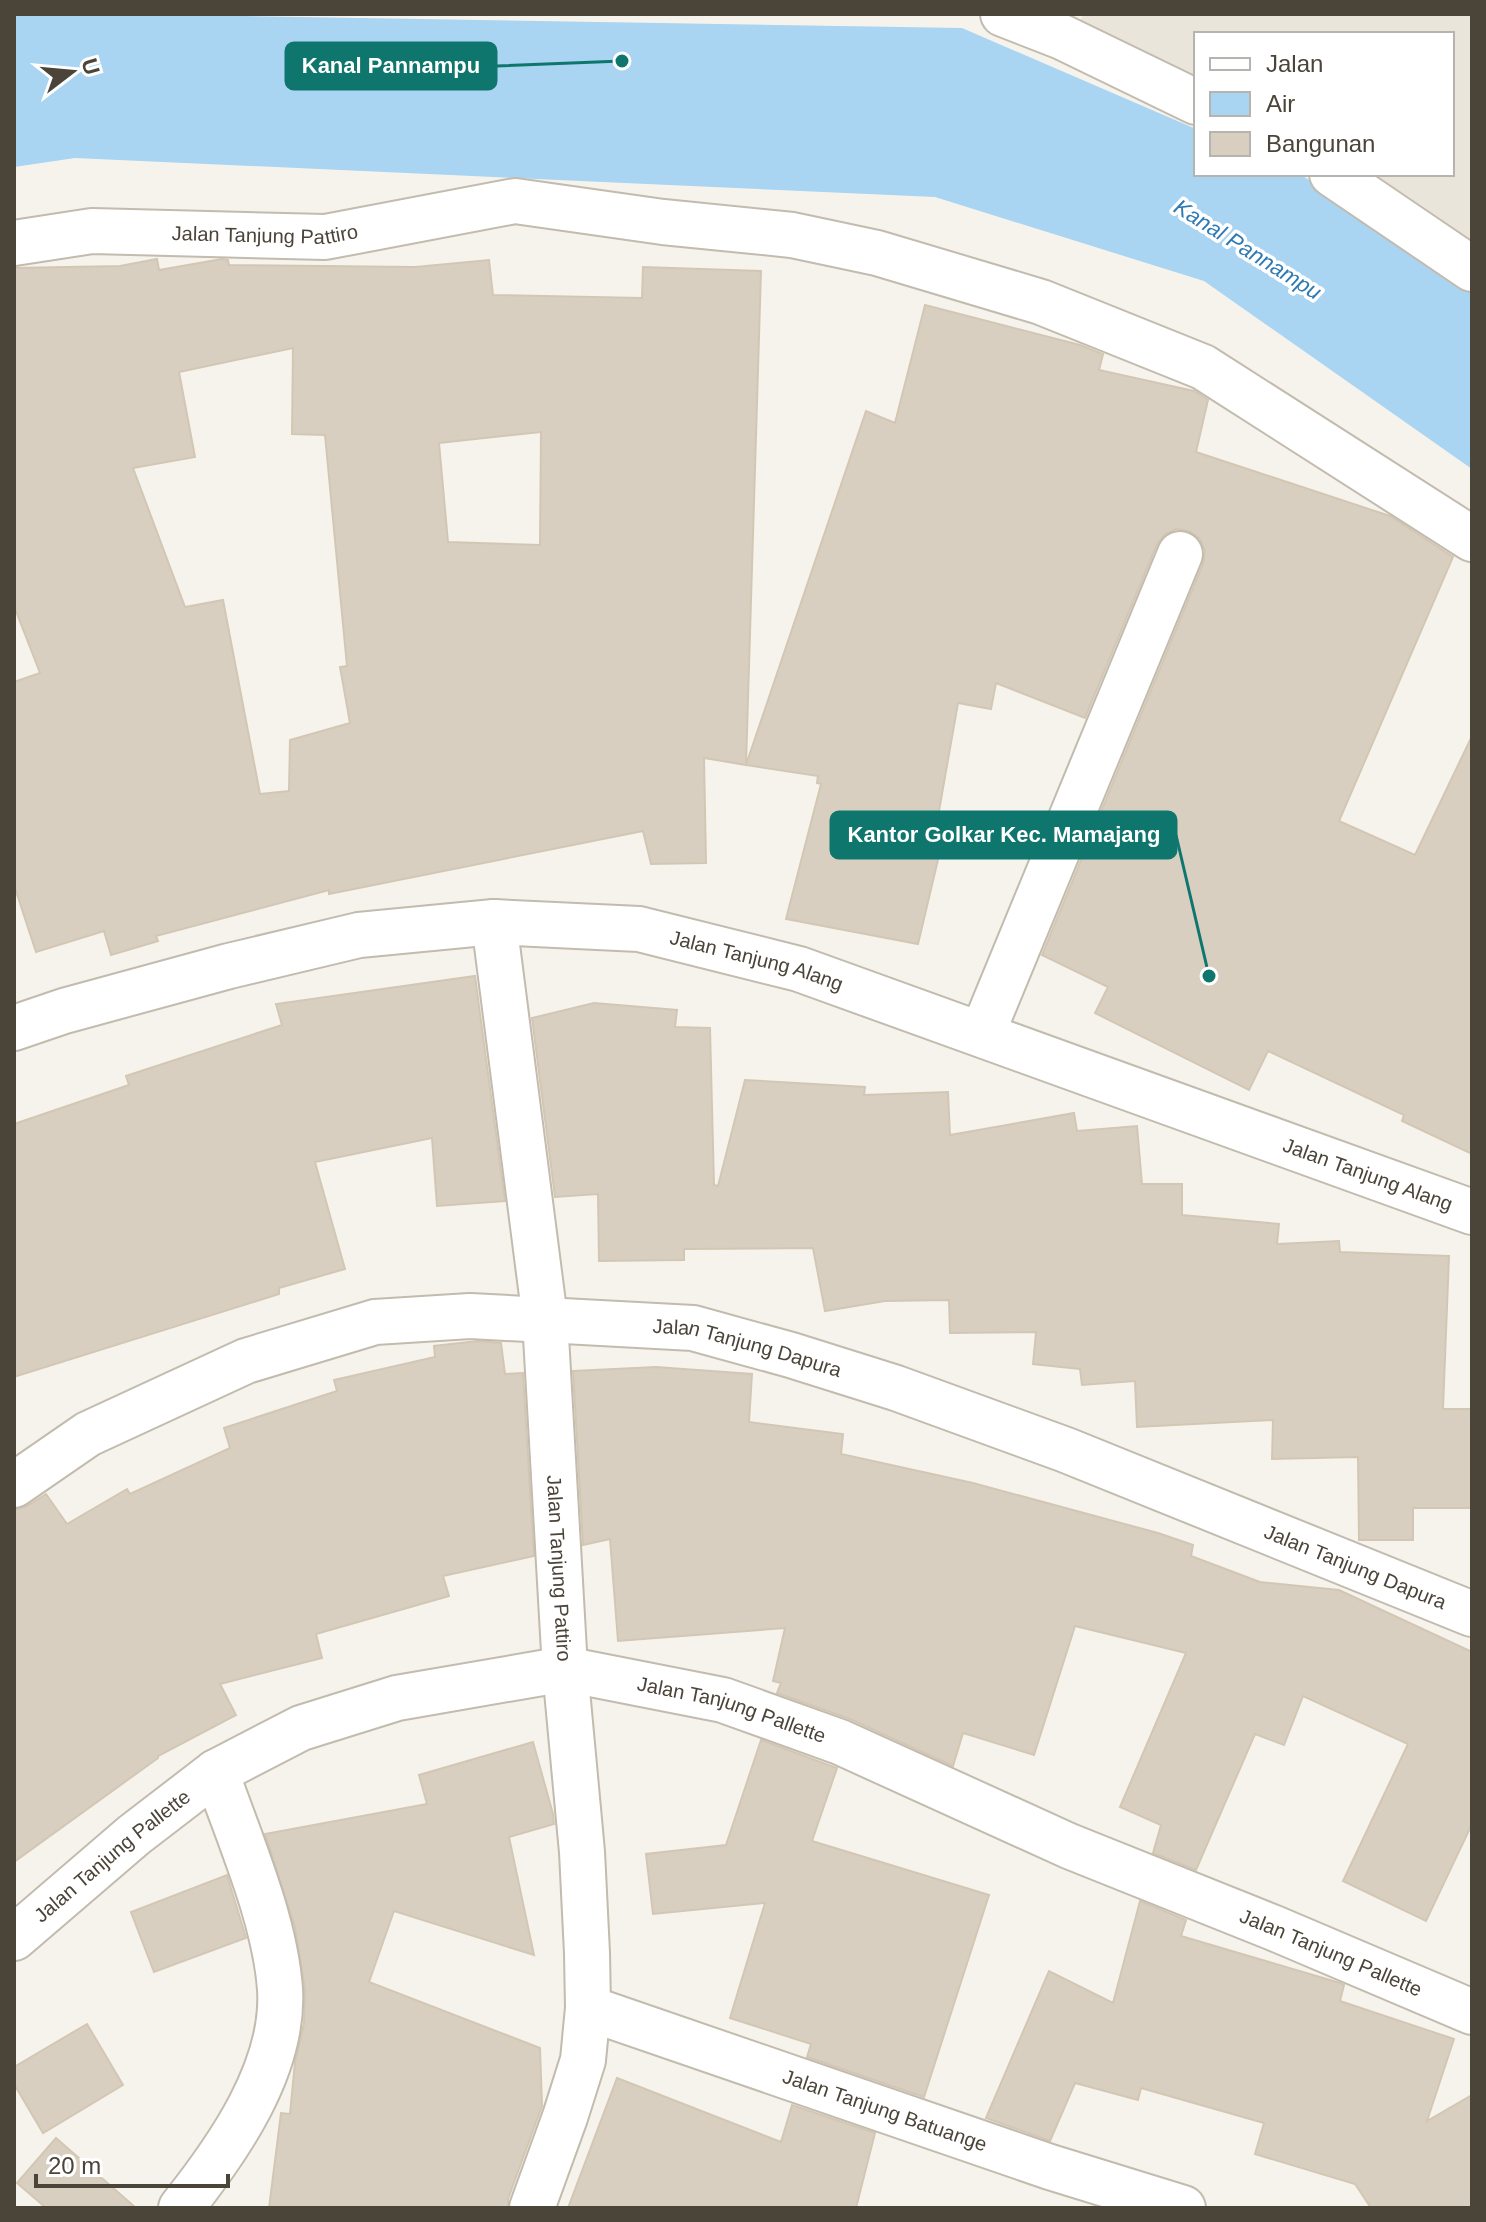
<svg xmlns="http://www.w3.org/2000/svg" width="1486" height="2222" font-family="Helvetica,sans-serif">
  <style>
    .residential { fill: #eae5da }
    .water { fill: #a9d4f2 }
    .building { fill: #d8cfc1; stroke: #d3c7b4; stroke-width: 2; fill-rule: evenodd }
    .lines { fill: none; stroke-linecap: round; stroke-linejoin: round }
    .minor-casing { stroke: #c2bbae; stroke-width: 48 }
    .minor { stroke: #fff; stroke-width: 44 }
    .labels { text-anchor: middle; stroke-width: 7; stroke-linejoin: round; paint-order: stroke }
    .street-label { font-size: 20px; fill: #4b4439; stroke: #fff }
    .water-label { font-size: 22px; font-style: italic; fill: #2e7ab2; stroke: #fff }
    .leader { fill: none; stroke: #0f766e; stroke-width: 3 }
    .callout-dot { fill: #0f766e; stroke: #fff; stroke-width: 3 }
    .callout { fill: #0f766e; stroke: #0f766e; stroke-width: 3 }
    .callout-label { font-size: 22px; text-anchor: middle; font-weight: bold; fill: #fff }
  </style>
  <rect width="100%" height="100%" fill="#f6f3ec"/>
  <path class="residential" d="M1084,14H1472V252L1339,174H1452V34H1196V90L1079,22Z"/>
  <path class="water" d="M14,14H127L962,28L1196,129V174H1300L1472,290V469L1204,281L935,197L75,158L14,167Z"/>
  <path class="building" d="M157,259L159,270L222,259L228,260L229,265L415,267L489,260L493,295L642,298L643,267L761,271L746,765L704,758L706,863L651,864L643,831L329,894V890L156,936L158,941L111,955L104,931L36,952L14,885V682L40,673L14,606V268L120,266ZM293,348L292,434L325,435L347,666L340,667L350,723L290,740L289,791L260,794L223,600L185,607L133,468L195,457L179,372ZM541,432L540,545L448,542L439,443Z
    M925,305L1080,345L1103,354L1099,370L1194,391L1208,400L1196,452L1390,516L1453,557L1339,821L1415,855L1472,736V1154L1402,1121L1404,1115L1268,1051L1249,1090L1095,1013L1108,987L1042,955L1203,564L1205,551L1200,539L1189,531L1176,529L1165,534L1157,544L1085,718L996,683L991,709L958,703L936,828L945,830L918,944L786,919L821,784L817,783L818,776L746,765L866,411L895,423Z
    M475,976L505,1201L437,1206L432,1138L315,1162L345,1269L279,1288V1294L14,1377V1124L129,1085L126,1076L282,1025L276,1004Z
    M594,1003L677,1010L675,1027L710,1028L714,1185L718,1186L745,1080L865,1087L864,1095L948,1092L950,1135L1074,1113L1077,1131L1137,1126L1142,1184H1182V1215L1279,1224L1277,1244L1339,1241L1340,1252L1449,1256L1443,1409H1472V1508H1413V1540H1359L1358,1457L1272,1459L1273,1420L1137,1427L1135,1381L1082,1385L1080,1369L1033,1364L1036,1332L950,1333L949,1300L885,1301L825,1311L813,1248L684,1249V1260L599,1261L598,1194L555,1197L532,1018Z
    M478,1341L501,1343L505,1374L523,1373L534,1556L443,1576L449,1596L316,1634L322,1658L220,1684L236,1715L158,1756V1758L14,1862V1510L27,1506L46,1494L67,1524L127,1489L130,1494L230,1448L224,1428L337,1391L334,1380L435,1357L434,1346Z
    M656,1367L752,1374L749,1422L843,1434L841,1454L973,1483L1158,1533L1193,1545L1191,1556L1260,1582L1339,1590L1472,1652V1824L1426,1921L1343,1881L1408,1744L1303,1696L1284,1745L1255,1734L1196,1870L1153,1853L1161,1825L1120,1807L1186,1653L1075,1626L1034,1755L963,1733L953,1766L850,1719L777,1693L781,1683L773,1681L785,1628L618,1641L610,1539L583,1545L573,1371Z
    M761,1740L837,1768L812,1841L989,1895L924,2097L807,2057L811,2044L730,2018L765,1903L653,1914L646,1854L726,1845Z
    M533,1742L553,1814L554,1824L509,1837L534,1955L394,1911L369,1982L540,2048L542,2106L508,2199V2208H269L281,2113L290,2114L295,2062L304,2023L305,1990L295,1928L265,1834L427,1804L419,1775Z
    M227,1875L246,1938L154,1972L131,1912Z
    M1140,1901L1186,1920L1181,1936L1340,1983L1344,1985L1340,2001L1454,2039L1427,2121L1472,2095V2208H1371L1355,2184L1255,2154L1264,2123L1141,2088L1138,2100L1075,2083L1050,2141L986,2118L1049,1971L1113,2003Z
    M87,2024L123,2085L43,2133L14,2084V2067Z
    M617,2078L781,2142L792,2105L875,2133L856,2208H568Z
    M56,2138L136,2208H46L17,2183Z"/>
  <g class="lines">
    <g class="minor-casing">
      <g id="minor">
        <path d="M1003,14L1062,37L1196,102"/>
        <path d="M1332,174L1472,269"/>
        <path id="s1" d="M14,243L92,231L325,237L515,201L663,222L792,235L877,253L1041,302L1203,367L1472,539"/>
        <path id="s2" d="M494,922L545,1319L565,1669L582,1852L587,1953L588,2008L583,2060L565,2117L532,2208"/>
        <path id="s3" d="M14,1028L64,1011L229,966L359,935L494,922L639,929L799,969L1472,1212"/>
        <path d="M982,1034L1180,554"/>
        <path id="s4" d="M14,1485L88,1434L246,1361L375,1322L470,1316L693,1328L791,1355L896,1388L1066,1450L1472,1614"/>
        <path id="s5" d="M14,1938L134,1835L216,1772L301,1728L397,1698L565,1669L723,1700L840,1742L1069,1846L1274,1928L1472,2012"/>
        <path id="s6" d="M588,2008L1050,2167L1183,2208"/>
        <path d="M181,2208C228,2149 285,2068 280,1989C275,1919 239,1838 216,1772"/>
      </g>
    </g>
    <use href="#minor" class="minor"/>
  </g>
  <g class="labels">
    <g class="street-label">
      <text dy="7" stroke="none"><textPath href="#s1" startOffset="252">Jalan Tanjung Pattiro</textPath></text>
      <text dy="7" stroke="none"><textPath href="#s3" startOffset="760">Jalan Tanjung Alang</textPath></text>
      <text dy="7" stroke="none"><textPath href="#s3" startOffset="1408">Jalan Tanjung Alang</textPath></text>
      <text dy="7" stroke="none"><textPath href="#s4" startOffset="774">Jalan Tanjung Dapura</textPath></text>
      <text dy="7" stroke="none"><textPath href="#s2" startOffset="650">Jalan Tanjung Pattiro</textPath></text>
      <text dy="7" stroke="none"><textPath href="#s4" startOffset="1422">Jalan Tanjung Dapura</textPath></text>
      <text dy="7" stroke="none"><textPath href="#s5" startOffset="800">Jalan Tanjung Pallette</textPath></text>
      <text dy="7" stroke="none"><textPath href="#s5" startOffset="128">Jalan Tanjung Pallette</textPath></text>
      <text dy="7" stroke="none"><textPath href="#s5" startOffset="1448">Jalan Tanjung Pallette</textPath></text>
      <text dy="7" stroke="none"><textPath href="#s6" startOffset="314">Jalan Tanjung Batuange</textPath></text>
    </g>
    <g class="water-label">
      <text transform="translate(1248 249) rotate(32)" y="8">Kanal Pannampu</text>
    </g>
  </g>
  <path class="leader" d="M622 61L496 66M1209 976L1176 835"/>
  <g class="callout-dot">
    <circle cx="622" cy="61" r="8"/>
    <circle cx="1209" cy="976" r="8"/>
  </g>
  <g class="callout">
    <rect x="286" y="43" width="210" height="46" rx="8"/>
    <rect x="831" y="812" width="345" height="46" rx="8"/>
  </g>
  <g class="callout-label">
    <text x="391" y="73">Kanal Pannampu</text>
    <text x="1004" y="842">Kantor Golkar Kec. Mamajang</text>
  </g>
  <rect width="1486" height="2222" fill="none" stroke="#4b4439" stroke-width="32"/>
  <rect x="1194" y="32" width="260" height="144" fill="#ffffff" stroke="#b7b4b0" stroke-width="2"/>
  <rect x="1210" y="58" width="40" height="12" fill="#ffffff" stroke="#b7b4b0" stroke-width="2"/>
  <text x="1266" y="72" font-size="24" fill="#4b4439">Jalan</text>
  <rect x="1210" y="92" width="40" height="24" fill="#a9d4f2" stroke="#b7b4b0" stroke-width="2"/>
  <text x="1266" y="112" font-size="24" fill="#4b4439">Air</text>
  <rect x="1210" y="132" width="40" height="24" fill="#d8cfc1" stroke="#b7b4b0" stroke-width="2"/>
  <text x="1266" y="152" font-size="24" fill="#4b4439">Bangunan</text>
  <g transform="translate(72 72) rotate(74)" stroke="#ffffff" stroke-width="6" paint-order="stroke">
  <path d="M0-6L14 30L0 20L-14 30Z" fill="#4b4439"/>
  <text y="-12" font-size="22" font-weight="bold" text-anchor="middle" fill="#4b4439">U</text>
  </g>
  <path d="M36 2174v12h192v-12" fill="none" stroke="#4b4439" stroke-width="4"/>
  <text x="48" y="2174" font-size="24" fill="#4b4439" stroke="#ffffff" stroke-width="6" paint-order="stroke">20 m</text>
</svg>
